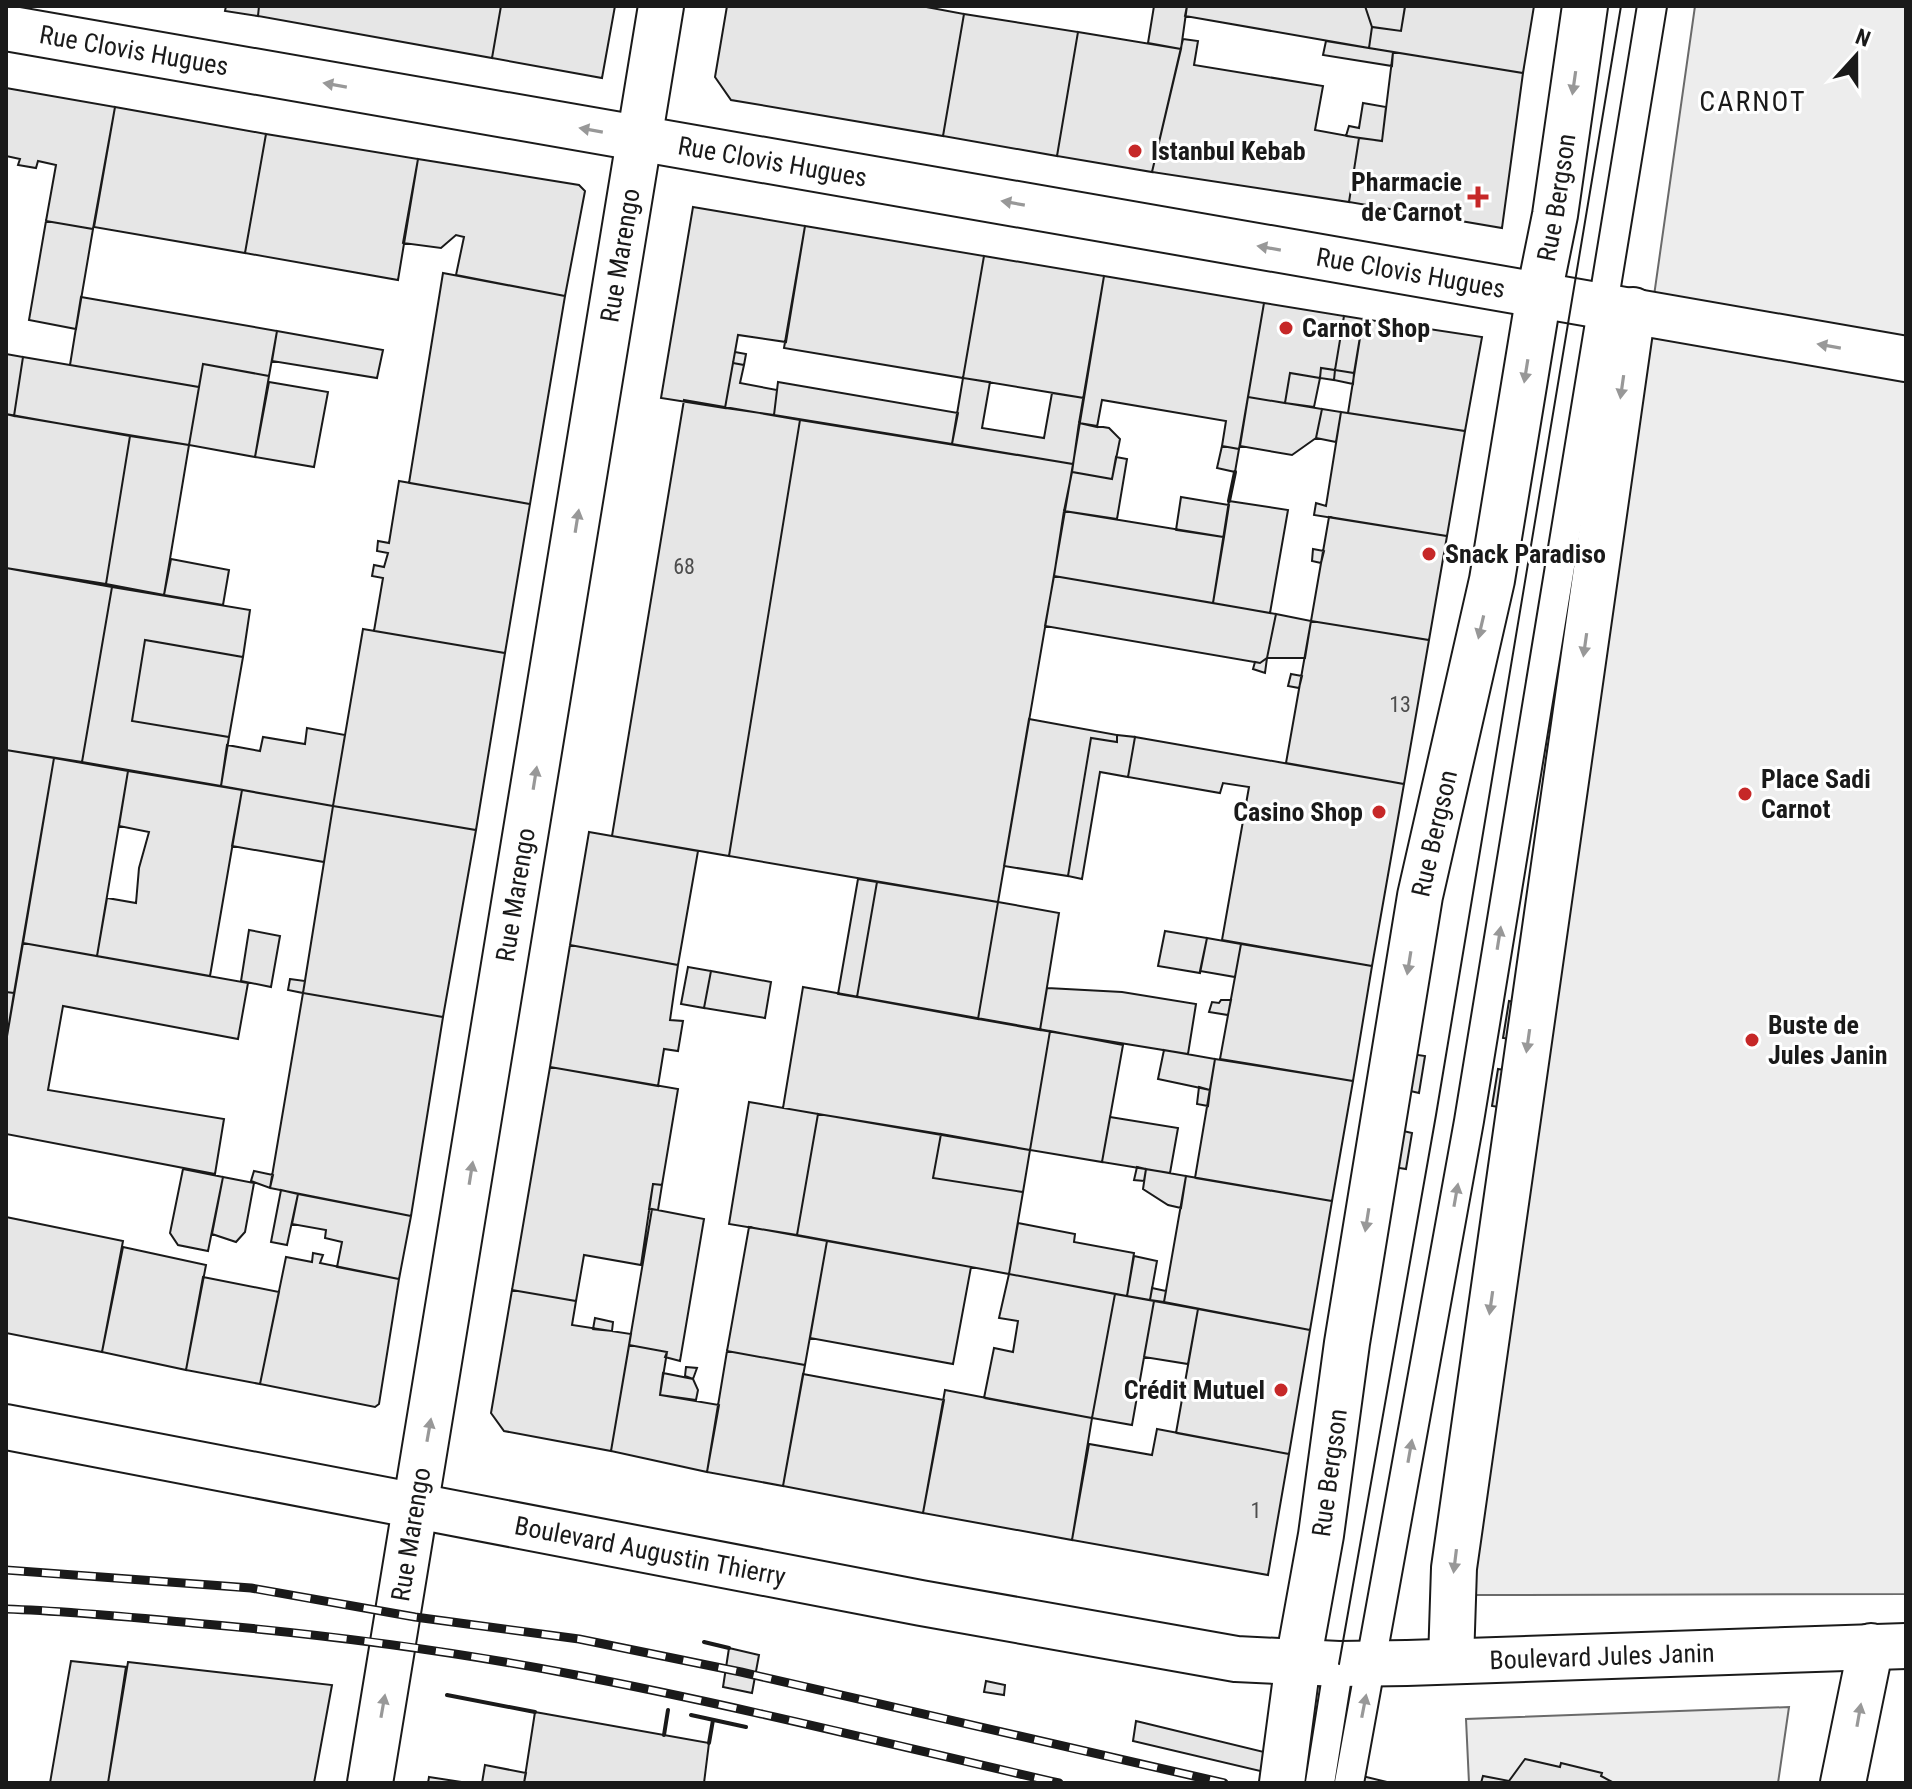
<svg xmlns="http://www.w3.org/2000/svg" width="1912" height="1789" font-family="'Roboto Condensed',sans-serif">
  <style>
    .built { fill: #ededed; stroke: #6a6a6a; stroke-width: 2 }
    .building { fill: #e6e6e6; stroke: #1a1a1a; stroke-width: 2 }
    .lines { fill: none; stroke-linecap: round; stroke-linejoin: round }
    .lane-casing { stroke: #1a1a1a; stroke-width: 32 }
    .street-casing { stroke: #1a1a1a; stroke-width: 48 }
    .secondary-casing { stroke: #1a1a1a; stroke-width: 48 }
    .lane { stroke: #fff; stroke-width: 28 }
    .street { stroke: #fff; stroke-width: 44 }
    .secondary { stroke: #fff; stroke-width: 44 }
    .tram { stroke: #1a1a1a; stroke-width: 2 }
    .rail-casing { stroke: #1a1a1a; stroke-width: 9 }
    .rail { stroke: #fff; stroke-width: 6; stroke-dasharray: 18; stroke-linecap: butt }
    .wall { stroke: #1a1a1a; stroke-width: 4 }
    .oneway { fill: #989898 }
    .poi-dot { fill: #c62828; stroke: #fff; stroke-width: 3 }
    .labels { text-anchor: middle; stroke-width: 6; stroke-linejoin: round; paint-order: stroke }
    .number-label { font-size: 22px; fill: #4d4d4d }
    .street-label { font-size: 26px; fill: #1a1a1a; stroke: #fff }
    .poi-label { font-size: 26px; font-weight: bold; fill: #1a1a1a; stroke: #fff; text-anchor: start }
    .neighbourhood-label { font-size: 28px; letter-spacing: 2px; fill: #1a1a1a; stroke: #fff }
  </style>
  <rect width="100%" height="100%" fill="#fff"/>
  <path class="built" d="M1695,6H1906V1594L1475,1595L1472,1582Z
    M1789,1707L1778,1783H1469L1466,1719Z"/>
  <path class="building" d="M226,6H259L258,16L225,11Z
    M259,6H501L492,58L258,16Z
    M501,6H615L602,78L492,58Z
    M727,6H921L964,14L943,136L731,100L715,77Z
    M1154,6H1187L1181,49L1148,43Z
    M1187,6H1365L1372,27L1369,48L1185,16Z
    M1365,6L1405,7L1401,31L1372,27Z
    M1405,6H1534L1523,73L1369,48L1372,27L1401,31Z
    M964,14L1078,32L1057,156L943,136Z
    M1078,32L1181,49L1152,172L1057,156Z
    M1183,39L1198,41L1194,65L1323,86L1315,130L1359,138L1349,202L1152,172Z
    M1326,41L1393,52L1392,66L1323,55Z
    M1393,52L1523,73L1502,228L1349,202L1359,138L1382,141Z
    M6,88L115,107L93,229L46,221L56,165L38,161L36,168L18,165L20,159L6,156Z
    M1363,103L1386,107L1382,141L1346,136L1349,126L1359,128Z
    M115,107L266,134L245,253L94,227Z
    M266,134L418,159L398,280L245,253Z
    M418,159L579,185L585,191L565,296L456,275L464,237L456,235L441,248L403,243Z
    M693,207L805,226L786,342L738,335L725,408L661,398Z
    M46,221L93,229L76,329L29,320Z
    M805,226L984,256L963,378L784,348Z
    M984,256L1104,276L1084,398L963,378Z
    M443,273L565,296L530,504L409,483Z
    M1104,276L1264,303L1239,449L1222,446L1226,421L1102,400L1097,427L1079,423Z
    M81,297L277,331L269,376L203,364L199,387L70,365Z
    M1264,303L1344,316L1335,370L1321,368L1320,378L1290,373L1285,403L1248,397Z
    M1344,316L1363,319L1354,373L1335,370Z
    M1363,319L1482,337L1465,431L1348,413Z
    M277,331L383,350L377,378L272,361Z
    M735,352L746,354L744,365L733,363Z
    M6,354L23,357L14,416L6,414Z
    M23,357L199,387L189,445L14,416Z
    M733,363L744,365L740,383L777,390L774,415L725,408Z
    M203,364L269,376L255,457L189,445Z
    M1321,368L1335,370L1334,380L1320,378Z
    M1335,370L1354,373L1353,384L1334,380Z
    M1290,373L1320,378L1314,407L1285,403Z
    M963,378L990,382L982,428L1044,438L1052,393L1084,398L1073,464L952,444Z
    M269,382L328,392L314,467L255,457Z
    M778,382L958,413L952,444L774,415Z
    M1248,397L1322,409L1316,438L1292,455L1240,446Z
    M684,400L800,420L729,856L612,836Z
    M1322,409L1341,412L1336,442L1316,438Z
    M1341,412L1465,431L1447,536L1314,515L1316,503L1326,506Z
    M6,414L130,436L106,584L6,568Z
    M800,420L1073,464L998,902L729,856Z
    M1079,423L1109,428L1120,439L1112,479L1072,472Z
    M130,436L189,445L164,595L106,584Z
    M1222,446L1239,449L1235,472L1217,468Z
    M1116,457L1127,459L1117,519L1064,511L1072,472L1112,479Z
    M399,481L530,504L505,653L374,631L383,578L372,576L374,565L384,567L388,553L377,551L378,541L389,543Z
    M1181,497L1229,505L1224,537L1176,530Z
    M1229,501L1288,510L1270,613L1213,603Z
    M1064,511L1224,537L1213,603L1054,576Z
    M1329,517L1447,536L1429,640L1311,621Z
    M1313,549L1324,551L1321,563L1312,561Z
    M171,559L229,570L223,605L164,595Z
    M6,568L112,587L82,762L6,750Z
    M1054,576L1276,614L1267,658L1260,663L1045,626Z
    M112,587L250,610L243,657L145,640L132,721L229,737L221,786L82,762Z
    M1276,614L1311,621L1305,658H1267Z
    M1311,621L1429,640L1404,784L1286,763Z
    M363,629L505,653L476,830L333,806Z
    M145,640L243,657L229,737L132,721Z
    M1267,658L1265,673L1253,669L1255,662L1260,663Z
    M1291,674L1302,676L1299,688L1288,686Z
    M1029,719L1117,735V742L1091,738L1068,876L1004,866Z
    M307,728L345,735L333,806L221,786L227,745L260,751L263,737L305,744Z
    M1117,735L1135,737L1128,777L1100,772L1082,879L1068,876L1091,738L1117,742Z
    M1135,737L1404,784L1372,966L1222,940L1249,787L1223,783L1220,793L1128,777Z
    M6,750L54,758L14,993L6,992Z
    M54,758L128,771L97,956L23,943Z
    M128,771L242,790L210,976L97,956L107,898L136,903L139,868L149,832L119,826Z
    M242,790L333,806L324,862L232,846Z
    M333,806L476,830L443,1017L303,993Z
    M589,832L698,851L678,965L570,945Z
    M858,879L877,882L857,997L838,994Z
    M877,882L998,902L978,1019L857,997Z
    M998,902L1059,913L1040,1030L978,1019Z
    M249,930L280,936L271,987L241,981Z
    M1165,931L1207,938L1200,973L1158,966Z
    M1207,938L1241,944L1235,977L1200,971Z
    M23,943L248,983L238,1039L63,1006L48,1090L224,1119L215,1174L6,1134V1042Z
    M1241,944L1372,966L1353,1081L1220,1059Z
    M570,945L678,965L670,1020L683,1021L678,1051L664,1049L658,1086L550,1067Z
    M688,967L711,971L704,1008L681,1004Z
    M711,971L771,982L765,1018L704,1008Z
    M290,979L305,981L303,993L288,990Z
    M803,987L1050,1031L1030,1150L783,1108Z
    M1047,988L1122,992L1196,1004L1188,1054L1040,1030Z
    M6,992L14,993L6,1042Z
    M303,993L443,1017L411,1216L270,1188Z
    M1221,1000H1231L1228,1015L1209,1012L1212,1002L1219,1003Z
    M1509,1001L1523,1003L1517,1040L1503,1038Z
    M1050,1031L1123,1045L1102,1162L1030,1150Z
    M1164,1050L1215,1059L1210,1090L1158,1079Z
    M1411,1054L1425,1056L1419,1093L1406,1090Z
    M1215,1059L1353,1081L1332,1201L1195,1178Z
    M550,1067L678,1089L662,1185L653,1184L641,1265L584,1255L576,1301L512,1290Z
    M1498,1069L1512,1071L1506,1108L1492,1106Z
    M1199,1087L1210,1090L1208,1106L1197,1104Z
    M749,1102L818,1114L797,1235L729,1224Z
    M818,1114L941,1134L933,1178L1023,1192L1009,1274L797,1235Z
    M1110,1117L1178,1128L1170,1173L1102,1162Z
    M1399,1130L1412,1133L1406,1169L1393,1167Z
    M941,1134L1030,1150L1023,1192L933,1178Z
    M1137,1167L1146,1169L1144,1181L1134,1180Z
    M183,1169L223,1177L208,1251L178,1245L170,1233Z
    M1146,1169L1186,1176L1181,1208L1168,1205L1143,1189Z
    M254,1171L273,1175L270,1188L251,1181Z
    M1186,1176L1332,1201L1310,1330L1164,1302Z
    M223,1177L254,1183L245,1232L236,1242L212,1234Z
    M653,1184L662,1185L658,1210L649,1209Z
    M281,1190L298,1194L287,1245L271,1242Z
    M298,1194L411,1216L399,1279L337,1267L342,1242L325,1238L326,1230L292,1224Z
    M652,1209L704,1219L680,1361L665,1357L667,1352L629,1345Z
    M6,1217L123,1241L102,1352L6,1333Z
    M1018,1223L1075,1234L1074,1242L1134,1253L1127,1296L1009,1274Z
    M749,1227L827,1241L805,1365L727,1351Z
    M827,1241L971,1267L953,1364L810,1338Z
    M123,1247L206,1265L186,1370L102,1352Z
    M313,1253L323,1255L320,1263L399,1279L379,1404L375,1407L260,1384L286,1257L312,1262Z
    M1134,1256L1157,1261L1150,1300L1127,1296Z
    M1009,1274L1115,1294L1092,1418L984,1398L994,1348L1013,1352L1018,1321L999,1318Z
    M203,1277L279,1292L260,1384L186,1370Z
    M1152,1288L1166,1291L1164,1302L1150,1300Z
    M512,1290L576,1301L572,1325L631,1334L611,1451L504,1431L491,1413Z
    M1115,1294L1154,1301L1132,1425L1092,1418Z
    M1154,1301L1198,1309L1188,1364L1144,1357Z
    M1198,1309L1310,1330L1289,1454L1176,1433Z
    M595,1318L613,1322L612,1331L593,1329Z
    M629,1345L667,1352L660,1395L719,1405L707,1472L611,1451Z
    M727,1351L805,1365L783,1486L707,1472Z
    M686,1367L697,1368L693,1379L685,1376Z
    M663,1373L693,1379L698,1390L696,1400L660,1395Z
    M803,1374L944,1400L923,1513L783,1486Z
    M945,1390L1092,1418L1072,1540L923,1513Z
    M1157,1429L1289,1454L1268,1575L1072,1540L1089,1444L1152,1455Z
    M729,1648L759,1655L752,1693L723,1687Z
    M71,1661L126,1667L108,1783H50Z
    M128,1662L332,1685L314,1783H108Z
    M986,1681L1005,1685L1004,1695L984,1692Z
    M535,1712L709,1743L704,1783H524Z
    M1136,1721L1391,1783H1311L1133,1741Z
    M1525,1759L1560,1767L1561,1763L1602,1773L1601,1776L1614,1783H1481L1483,1776L1509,1781Z
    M485,1765L526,1773L524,1783H482Z
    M429,1777L468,1783H428Z"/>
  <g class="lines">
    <g class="lane-casing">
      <path id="lane" d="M1320,1783L1339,1664
        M1349,1783L1469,1121L1652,6"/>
    </g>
    <g class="street-casing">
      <g id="street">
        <path id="s1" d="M6,28L1906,359"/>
        <path d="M1451,1661L1454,1568L1633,310"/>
        <path id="s2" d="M370,1783L661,6"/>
        <path id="s3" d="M1282,1783L1298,1662L1321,1535L1347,1343L1420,896L1492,580L1539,294L1555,215L1585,6"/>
        <path d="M1843,1783L1871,1646"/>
      </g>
    </g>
    <g class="secondary-casing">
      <g id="secondary">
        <path id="s4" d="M6,1427L921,1603L1236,1659L1339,1664L1407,1663L1906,1646"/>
      </g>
    </g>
    <use href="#lane" class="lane"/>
    <use href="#street" class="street"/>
    <use href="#secondary" class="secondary"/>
    <path class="tram" d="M1339,1664L1436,1115L1621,6"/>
    <g class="rail-casing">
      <path id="rail" d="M6,1570L251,1588L415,1617L579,1639L741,1672L1224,1783
        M6,1609C68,1611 130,1617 193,1623C321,1634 449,1650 576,1675C738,1706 898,1746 1059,1783"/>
    </g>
    <use href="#rail" class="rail"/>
    <path class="wall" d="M1229,501L1235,472
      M704,1642L729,1648
      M447,1695L535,1712
      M691,1715L746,1727
      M664,1735L668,1710
      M709,1743L713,1720"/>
  </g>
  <defs><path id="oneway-solid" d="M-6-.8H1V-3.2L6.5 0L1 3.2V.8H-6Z" transform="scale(2)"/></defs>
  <g class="oneway">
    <use href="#oneway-solid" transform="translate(1574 83) rotate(98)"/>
    <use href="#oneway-solid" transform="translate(335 85) rotate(-170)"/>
    <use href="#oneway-solid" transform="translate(591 130) rotate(-170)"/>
    <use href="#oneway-solid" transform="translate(1013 203) rotate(-170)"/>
    <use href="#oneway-solid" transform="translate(1269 248) rotate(-170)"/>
    <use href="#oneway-solid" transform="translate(1829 346) rotate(-170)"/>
    <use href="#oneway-solid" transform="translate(1526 371) rotate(99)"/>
    <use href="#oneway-solid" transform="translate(1622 387) rotate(98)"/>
    <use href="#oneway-solid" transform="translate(577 521) rotate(-81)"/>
    <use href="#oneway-solid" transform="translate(1481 627) rotate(103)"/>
    <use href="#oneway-solid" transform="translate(1585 645) rotate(98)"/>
    <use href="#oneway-solid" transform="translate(535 778) rotate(-81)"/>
    <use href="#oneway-solid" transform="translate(1499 938) rotate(-81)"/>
    <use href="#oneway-solid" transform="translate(1409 963) rotate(99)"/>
    <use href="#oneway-solid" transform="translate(1528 1041) rotate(98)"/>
    <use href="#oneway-solid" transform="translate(471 1173) rotate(-81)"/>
    <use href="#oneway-solid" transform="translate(1456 1195) rotate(-80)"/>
    <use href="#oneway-solid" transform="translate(1367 1220) rotate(99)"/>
    <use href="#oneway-solid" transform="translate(1491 1303) rotate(98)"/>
    <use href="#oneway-solid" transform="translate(429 1430) rotate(-80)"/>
    <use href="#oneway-solid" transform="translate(1410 1451) rotate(-80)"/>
    <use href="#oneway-solid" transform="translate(1455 1561) rotate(97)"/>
    <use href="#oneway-solid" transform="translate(383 1706) rotate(-80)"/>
    <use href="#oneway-solid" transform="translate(1364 1706) rotate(-79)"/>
    <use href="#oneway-solid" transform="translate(1859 1715) rotate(-80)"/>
  </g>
  <g class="poi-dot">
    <circle cx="1135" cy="151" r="8"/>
    <path d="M1474 185h8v8h8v8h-8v8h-8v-8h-8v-8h8z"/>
    <circle cx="1286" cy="328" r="8"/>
    <circle cx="1429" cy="554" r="8"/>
    <circle cx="1745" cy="794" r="8"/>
    <circle cx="1379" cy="812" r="8"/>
    <circle cx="1752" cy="1040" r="8"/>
    <circle cx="1281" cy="1390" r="8"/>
  </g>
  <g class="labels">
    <g class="number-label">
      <text x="684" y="574">68</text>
      <text x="1400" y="712">13</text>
      <text x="1256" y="1518">1</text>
    </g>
    <g class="street-label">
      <text dy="9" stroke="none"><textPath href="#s1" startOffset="130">Rue Clovis Hugues</textPath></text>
      <text dy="9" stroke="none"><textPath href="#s1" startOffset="778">Rue Clovis Hugues</textPath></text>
      <text dy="9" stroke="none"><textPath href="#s3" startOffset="1610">Rue Bergson</textPath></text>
      <text dy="9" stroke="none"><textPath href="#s2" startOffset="1548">Rue Marengo</textPath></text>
      <text dy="9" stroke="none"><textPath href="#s1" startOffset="1426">Rue Clovis Hugues</textPath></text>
      <text dy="9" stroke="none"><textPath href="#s3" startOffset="962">Rue Bergson</textPath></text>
      <text dy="9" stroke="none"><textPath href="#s2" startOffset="900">Rue Marengo</textPath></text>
      <text dy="9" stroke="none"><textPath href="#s3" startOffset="314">Rue Bergson</textPath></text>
      <text dy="9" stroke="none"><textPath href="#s2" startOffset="252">Rue Marengo</textPath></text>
      <text dy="9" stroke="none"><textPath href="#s4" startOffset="656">Boulevard Augustin Thierry</textPath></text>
      <text dy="9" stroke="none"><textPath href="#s4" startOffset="1618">Boulevard Jules Janin</textPath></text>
    </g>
    <g class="poi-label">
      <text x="1151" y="160">Istanbul Kebab</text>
      <text x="1462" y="191" text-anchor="end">Pharmacie<tspan x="1462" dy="30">de Carnot</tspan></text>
      <text x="1302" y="337">Carnot Shop</text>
      <text x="1445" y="563">Snack Paradiso</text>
      <text x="1761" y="788">Place Sadi<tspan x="1761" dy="30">Carnot</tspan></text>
      <text x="1363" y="821" text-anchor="end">Casino Shop</text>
      <text x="1768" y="1034">Buste de<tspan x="1768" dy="30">Jules Janin</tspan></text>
      <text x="1265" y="1399" text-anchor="end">Crédit Mutuel</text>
    </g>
    <g class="neighbourhood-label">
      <text x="1753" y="111">CARNOT</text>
    </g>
  </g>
  <rect width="1912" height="1789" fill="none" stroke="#1a1a1a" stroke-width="16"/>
  <g transform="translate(1856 56) rotate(21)" stroke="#ffffff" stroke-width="6" paint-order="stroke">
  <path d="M0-6L14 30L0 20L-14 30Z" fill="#1a1a1a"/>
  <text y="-12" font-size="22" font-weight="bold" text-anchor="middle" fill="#1a1a1a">N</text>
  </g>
</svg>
